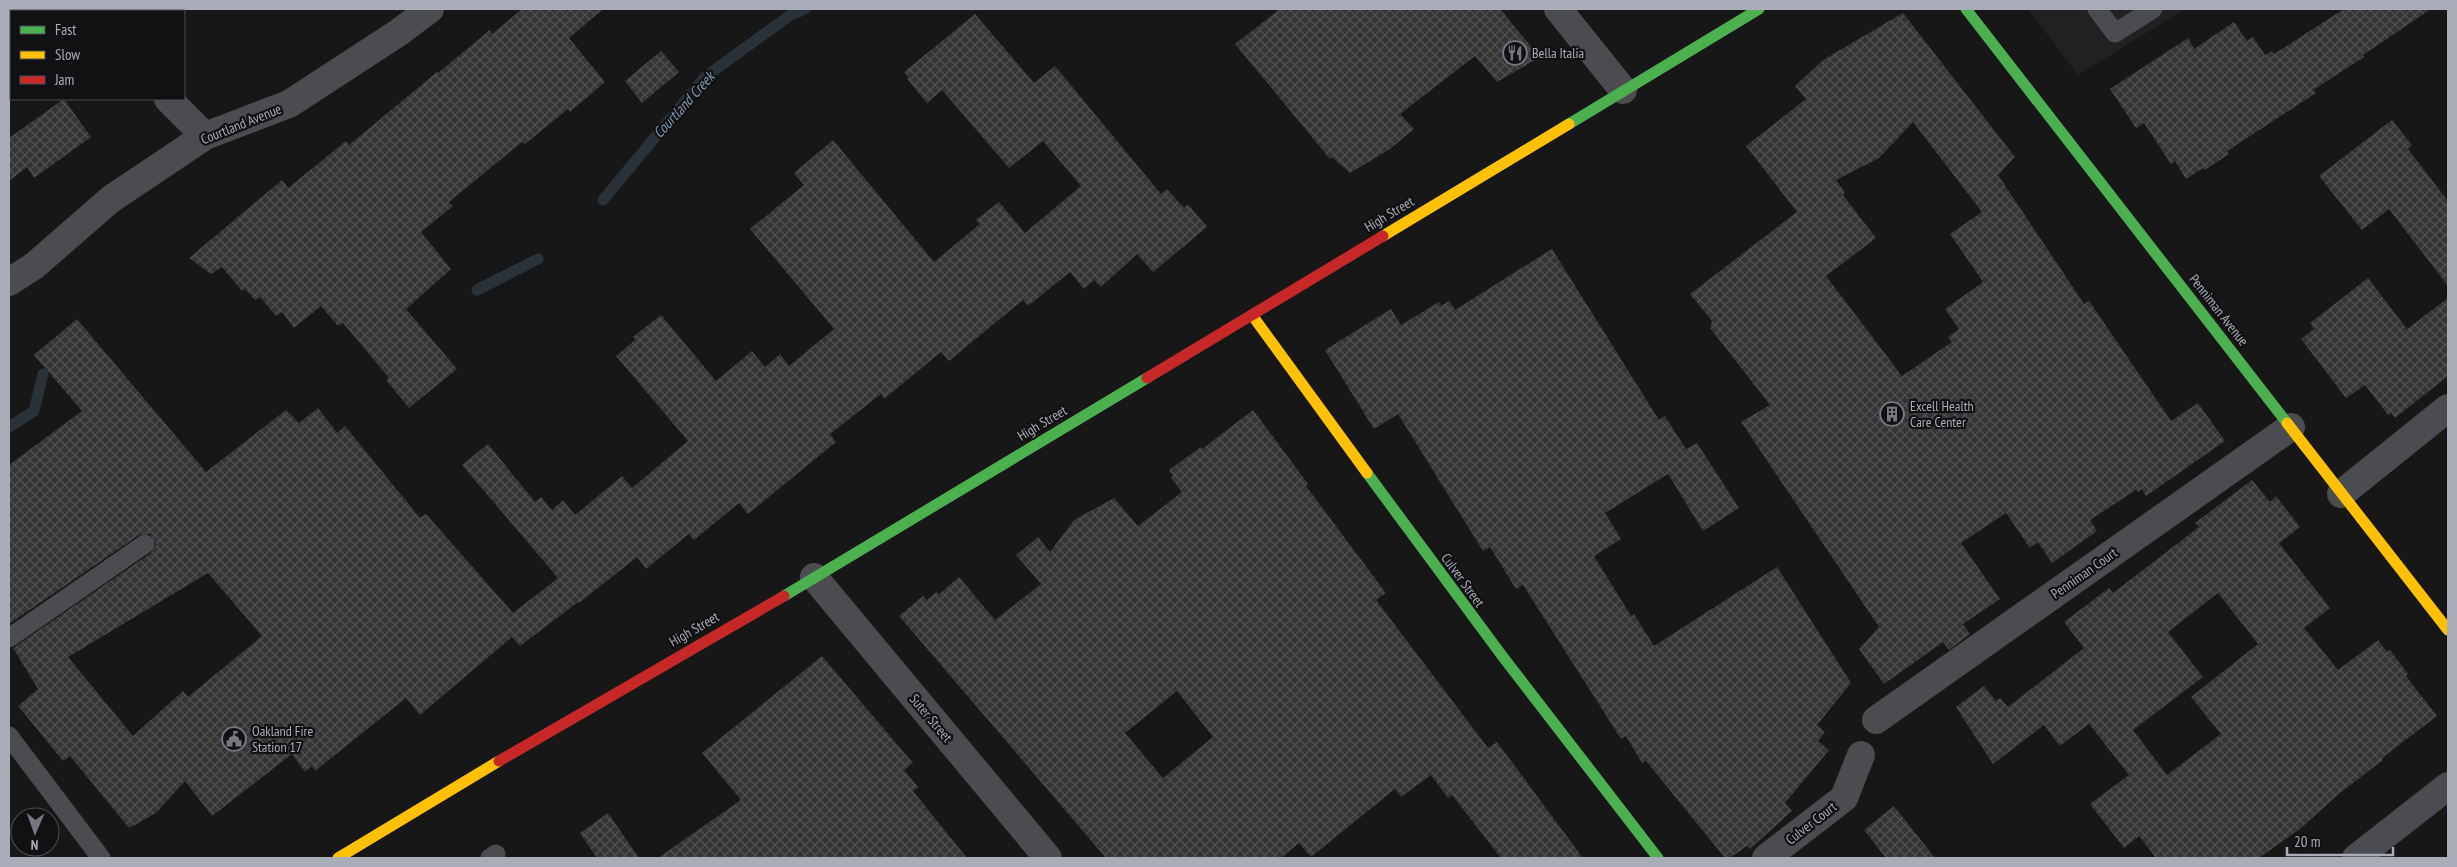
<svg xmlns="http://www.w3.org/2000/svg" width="2457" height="867" font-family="'PT Sans Narrow',sans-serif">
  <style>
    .built { fill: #212123 }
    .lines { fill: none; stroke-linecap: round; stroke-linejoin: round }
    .stream { stroke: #2a3239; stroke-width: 11 }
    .building { fill: url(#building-cross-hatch); fill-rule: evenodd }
    .lane { stroke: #4b4c50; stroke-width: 19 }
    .street { stroke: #4b4c50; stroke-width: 28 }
    .fast { stroke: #4caf50; stroke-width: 11 }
    .slow { stroke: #ffc107; stroke-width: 11 }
    .jam { stroke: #c62828; stroke-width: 11 }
    .labels { text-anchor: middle; stroke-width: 4.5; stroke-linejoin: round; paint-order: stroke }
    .poi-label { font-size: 14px; fill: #a8adb8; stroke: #111113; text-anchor: start }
    .street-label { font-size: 14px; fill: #a8adb8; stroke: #111113 }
    .water-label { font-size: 15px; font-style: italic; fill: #7f9bb3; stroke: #111113 }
  </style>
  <defs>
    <pattern id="building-cross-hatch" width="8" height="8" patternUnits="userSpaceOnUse" patternTransform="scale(1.25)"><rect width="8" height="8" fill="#353536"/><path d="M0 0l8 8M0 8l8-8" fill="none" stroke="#4f5051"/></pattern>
  </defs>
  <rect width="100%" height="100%" fill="#171717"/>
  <path class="built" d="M2028,9H2185L2078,75Z"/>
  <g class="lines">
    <path class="stream" d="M603,200L705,77L789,16L805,9
      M477,290L538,259
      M9,427L34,411L43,374"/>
  </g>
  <path class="building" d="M522,9H603L569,38L605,82L570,112L568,109L525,144L522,142L449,202L453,206L421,232L451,269L406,309L457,369L409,408L386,380L389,378L343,323L338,326L321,306L294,328L282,312L276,316L260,297L255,300L245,289L242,291L222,267L211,274L189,258L282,180L288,188L346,141L349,145L437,72L438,73L490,30L492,34Z
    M1280,9H1500L1540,57L1497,82L1475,56L1400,114L1414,129L1390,149L1350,173L1332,157L1330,159L1235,44Z
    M2344,9H2431L2363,55L2364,57L2313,90L2316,93L2227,151L2229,154L2205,170L2203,168L2186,179L2175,161L2171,164L2144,123L2136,128L2110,89L2188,38L2194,49L2234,22L2247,41L2253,37L2265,55L2272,51L2274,54Z
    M1903,13L2015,157L1998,175L2084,304L2089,301L2171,421L2198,403L2225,441L2146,496L2142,489L2138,492L2136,490L2090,520L2097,531L2052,563L2038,542L2030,548L2006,513L1961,543L2000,599L1963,624L1970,634L1949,650L1943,642L1884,684L1859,649L1879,627L1741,422L1770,405L1710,328L1712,321L1690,294L1797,212L1746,146L1806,99L1795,86L1823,60ZM1913,122L1982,212L1950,234L1983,282L1945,309L1959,329L1948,337L1952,342L1902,376L1826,276L1876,238L1843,195L1845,192L1836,180L1879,158Z
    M975,14L1034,83L1055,66L1161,194L1167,189L1184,208L1188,204L1207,227L1153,272L1137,254L1101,287L1094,280L1084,289L1070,272L1028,306L1023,300L949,361L941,352L884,399L881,394L830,434L836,442L748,514L739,503L694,540L689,534L646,569L637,557L579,603L578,602L520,646L512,637L420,715L406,698L315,771L312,766L305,772L292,754L212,816L185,781L156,813L129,828L70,756L63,761L18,706L38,689L13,648L151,553L156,544L150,534L139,535L9,624V465L82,411L34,355L77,319L206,472L286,410L299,423L318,408L337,433L345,426L420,518L426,514L513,613L558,578L462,465L488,444L535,502L541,497L552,510L563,500L575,515L622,476L632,488L688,441L616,356L635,340L633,337L661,315L716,381L752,351L765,367L780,354L789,366L834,329L750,229L804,185L794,173L833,140L934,262L980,224L976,220L999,202L1025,233L1081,186L1043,141L1009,168L942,90L927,103L907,79L909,78L904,72ZM208,573L262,636L188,697L183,691L133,736L68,657Z
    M661,51L679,72L642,103L625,81Z
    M64,99L91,137L34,178L27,167L9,181V138Z
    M2392,120L2412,145L2408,149L2448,201V286L2389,209L2362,230L2319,176Z
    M1552,249L1659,420L1665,416L1686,449L1697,443L1739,508L1703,531L1668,474L1605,513L1621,539L1594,556L1631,616L1634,614L1654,646L1777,567L1851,683L1817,725L1825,732L1818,741L1829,750L1785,803L1792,811L1750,849L1747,846L1730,858H1725L1646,761L1642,763L1626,736L1621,739L1523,585L1516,589L1490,547L1483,551L1398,414L1374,429L1325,350L1391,309L1401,325L1439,302L1441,306L1449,301L1455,310Z
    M2368,278L2407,329L2448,298V376L2395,418L2391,413L2388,415L2365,385L2346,398L2301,339L2314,329L2310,323Z
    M1253,410L1308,484L1306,486L1386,593L1376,600L1488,748L1497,742L1583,858H1501L1452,795L1448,798L1431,775L1401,797L1395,789L1311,857L1299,843L1281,858H1106L899,616L923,596L927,600L936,592L939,594L959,577L995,620L1041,584L1016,555L1038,537L1050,552L1074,520L1114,498L1138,526L1182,492L1171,478L1173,476L1169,470L1201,447L1202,449ZM1177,691L1213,737L1163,778L1125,733Z
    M2252,480L2270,502L2276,496L2300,527L2279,543L2330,608L2304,628L2338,670L2378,640L2387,652L2390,650L2408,674L2406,676L2437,716L2382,758L2383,760L2340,793L2301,828L2259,858H2156L2139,836L2124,848L2090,804L2129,775L2089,724L2060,746L2044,725L1993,764L1956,707L1984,686L1996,701L2000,698L2008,707L2084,648L2064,622L2109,588L2113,593L2199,527L2195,523ZM2218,593L2258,644L2191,697L2221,734L2167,775L2133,730L2203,677L2168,632Z
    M822,656L913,763L904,770L918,787L913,791L967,858H658L741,800L702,753Z
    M1894,806L1935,858H1886L1864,830Z
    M608,813L639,858H597L580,833Z"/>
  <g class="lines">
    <path class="lane" d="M2097,9L2115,33L2153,9
      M9,638L145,544
      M9,736L101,858
      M490,858L496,854"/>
    <path class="street" d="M78,9L81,11
      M1558,9L1623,90
      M168,99L205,136
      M9,282L34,266L111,199L205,136L289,104L398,33L430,9
      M2341,494L2448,408
      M814,577L1048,858
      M1876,720L2291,427
      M1766,858L1844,798L1861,755
      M2356,858L2448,786"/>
    <path class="fast" d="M1966,9L2287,423
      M1569,124L1759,9
      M1367,473L1503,657L1658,858
      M784,596L1147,378"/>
    <path class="slow" d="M1383,236L1569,124
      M1252,315L1367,473
      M2287,423L2448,630
      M338,858L499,761"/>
    <path class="jam" d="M1147,378L1383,236
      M499,761L784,596"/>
  </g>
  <defs>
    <g id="restaurant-ring" transform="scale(1.25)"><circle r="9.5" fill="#111113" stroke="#757880" stroke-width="1.5"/><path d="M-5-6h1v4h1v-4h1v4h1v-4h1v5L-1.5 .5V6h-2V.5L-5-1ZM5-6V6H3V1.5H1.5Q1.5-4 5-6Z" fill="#757880"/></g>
    <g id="building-ring" transform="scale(1.25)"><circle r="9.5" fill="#111113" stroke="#757880" stroke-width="1.5"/><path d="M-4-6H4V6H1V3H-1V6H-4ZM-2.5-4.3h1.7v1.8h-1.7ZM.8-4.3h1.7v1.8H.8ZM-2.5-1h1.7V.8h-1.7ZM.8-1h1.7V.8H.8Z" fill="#757880"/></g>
    <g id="civic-ring" transform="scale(1.25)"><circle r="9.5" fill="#111113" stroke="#757880" stroke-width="1.5"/><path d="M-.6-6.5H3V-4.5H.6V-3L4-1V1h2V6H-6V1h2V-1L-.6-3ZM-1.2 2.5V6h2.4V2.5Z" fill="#757880"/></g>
  </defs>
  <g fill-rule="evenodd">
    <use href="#restaurant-ring" x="1515" y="53"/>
    <use href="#building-ring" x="1892" y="414"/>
    <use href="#civic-ring" x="234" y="739"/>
  </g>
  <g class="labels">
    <g class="poi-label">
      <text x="1532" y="58">Bella Italia</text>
      <text x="1910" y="411">Excell Health<tspan x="1910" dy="16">Care Center</tspan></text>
      <text x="252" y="736">Oakland Fire<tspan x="252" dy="16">Station 17</tspan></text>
    </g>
    <g class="street-label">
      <text transform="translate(241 124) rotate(-22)" y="5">Courtland Avenue</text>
      <text transform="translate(1389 214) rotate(-31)" y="5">High Street</text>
      <text transform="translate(2219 310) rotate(52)" y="5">Penniman Avenue</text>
      <text transform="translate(1042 423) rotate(-31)" y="5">High Street</text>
      <text transform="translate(2084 573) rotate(-35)" y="5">Penniman Court</text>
      <text transform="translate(1463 580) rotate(54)" y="5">Culver Street</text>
      <text transform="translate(694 629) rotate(-30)" y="5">High Street</text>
      <text transform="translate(931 718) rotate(50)" y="5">Suter Street</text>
      <text transform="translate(1811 823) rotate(-38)" y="5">Culver Court</text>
    </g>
    <g class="water-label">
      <text transform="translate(684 105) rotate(-48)" y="5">Courtland Creek</text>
    </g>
  </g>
  <rect width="2457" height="867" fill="none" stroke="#a8adb8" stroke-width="20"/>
  <rect x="10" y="10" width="175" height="90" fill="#111113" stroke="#4d4f55"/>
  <rect x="20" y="26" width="25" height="8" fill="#4caf50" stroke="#4d4f55"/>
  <text x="55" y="35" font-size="15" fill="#a8adb8">Fast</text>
  <rect x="20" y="51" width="25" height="8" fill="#ffc107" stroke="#4d4f55"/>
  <text x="55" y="60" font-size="15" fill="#a8adb8">Slow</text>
  <rect x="20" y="76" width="25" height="8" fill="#c62828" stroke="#4d4f55"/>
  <text x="55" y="85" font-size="15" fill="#a8adb8">Jam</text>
  <g transform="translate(35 832) rotate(182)"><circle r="24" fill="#111113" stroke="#4d4f55"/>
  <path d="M0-4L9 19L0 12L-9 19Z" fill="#757880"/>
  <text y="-8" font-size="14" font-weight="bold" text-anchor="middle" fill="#a8adb8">N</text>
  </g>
  <path d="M2287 847v8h106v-8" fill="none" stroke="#a8adb8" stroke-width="2.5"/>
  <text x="2294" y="847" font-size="15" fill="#a8adb8" stroke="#111113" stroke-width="4" paint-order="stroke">20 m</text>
</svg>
